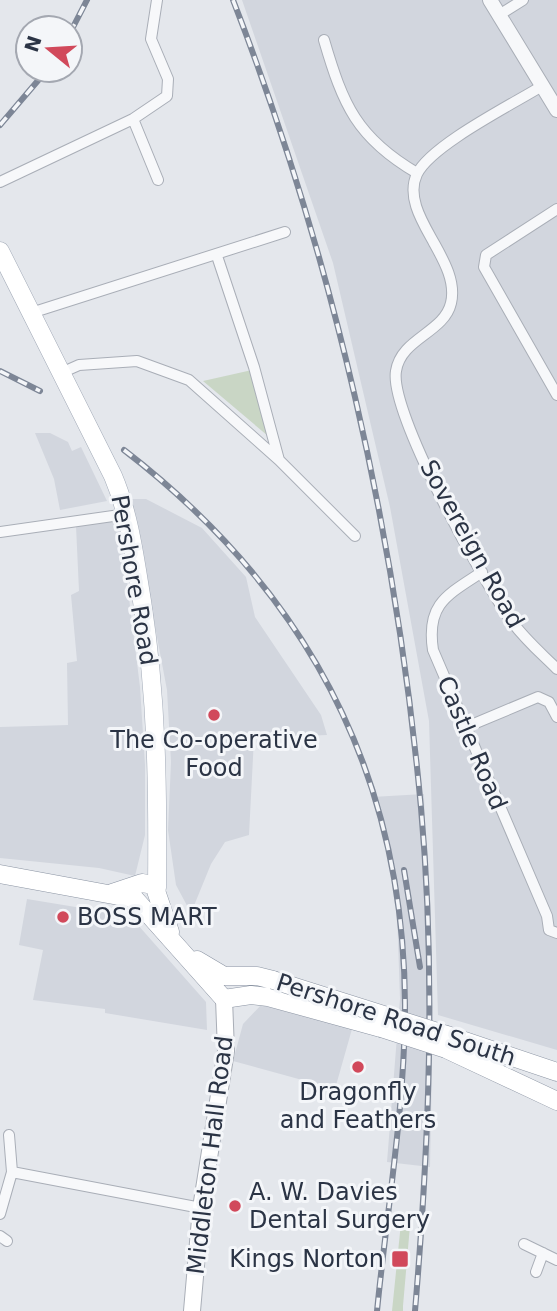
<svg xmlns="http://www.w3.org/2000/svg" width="557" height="1311" font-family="'DejaVu Sans',sans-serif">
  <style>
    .built { fill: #d2d6de }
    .green { fill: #c9d6c5 }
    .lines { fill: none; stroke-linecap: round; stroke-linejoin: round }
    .minor-casing { stroke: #a9aeb7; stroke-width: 12 }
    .tertiary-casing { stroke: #a9aeb7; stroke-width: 16 }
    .secondary-casing { stroke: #a9aeb7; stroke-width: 18 }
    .primary-casing { stroke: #a3abb8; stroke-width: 19 }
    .trunk-casing { stroke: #8b94a3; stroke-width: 19 }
    .minor { stroke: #f7f8fa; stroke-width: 10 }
    .tertiary { stroke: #f7f8fa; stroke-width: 14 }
    .secondary { stroke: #fff; stroke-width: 16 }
    .primary { stroke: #fff; stroke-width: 18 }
    .trunk { stroke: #fff; stroke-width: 18 }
    .rail-casing { stroke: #7d8696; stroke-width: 6 }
    .rail { stroke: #f4f6f9; stroke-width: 3.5; stroke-dasharray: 10; stroke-linecap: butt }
    .trunk-bridge-casing { stroke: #8b94a3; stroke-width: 19; stroke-linecap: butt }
    .trunk-bridge { stroke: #fff; stroke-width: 18 }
    .poi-dot { fill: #d1495b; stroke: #f4f6f9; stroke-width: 2.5 }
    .labels { text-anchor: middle; stroke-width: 6; stroke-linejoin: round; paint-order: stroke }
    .street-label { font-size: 24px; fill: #2b3445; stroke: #f4f6f9 }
    .poi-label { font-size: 24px; fill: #2b3445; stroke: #f4f6f9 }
  </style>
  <rect width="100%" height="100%" fill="#e4e7ec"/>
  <path class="built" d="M242,0H557V1050L438,1015L429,721L390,507L333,263Z
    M35,433H50L68,442L72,451L81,447L107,501L60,510L54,479Z
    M131,499H146L202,528L246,577L255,617L321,715L327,735L254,738L249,835L225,842L211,864L191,913L176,885L168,830L171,762L167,690Z
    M119,517L140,687L145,765V835L135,876L99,868L0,858V727L68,725L67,663L77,661L71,595L79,591L76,526Z
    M424,794L432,1067L430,1167L387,1162L400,999L397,911L387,851L372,797Z
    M27,899L130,916L206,1002L207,1030L105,1013V1009L33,1000L43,950L19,945Z
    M261,1005L352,1029L335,1089L233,1061L243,1024Z"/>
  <path class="green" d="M252,370L268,436L203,381Z
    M402,1213L411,1214L403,1306V1311H392Z"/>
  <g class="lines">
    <g class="minor-casing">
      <path id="minor" d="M499,15L523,0
        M324,40C343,105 357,138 417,173
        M542,86C513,104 431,145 417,174C406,197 423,223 434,243C444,261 456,282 451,303C444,333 401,338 396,371C389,412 483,581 510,619C524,639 541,653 557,669
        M133,119L158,180
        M0,182L133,119L167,96L168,79L151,39L157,0
        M557,209L486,255L484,267L557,395
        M217,256L254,367L279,460
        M31,313L285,232
        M61,373L79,365L137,361L189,380L279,460L355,536
        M0,532L127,514
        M482,572C447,595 426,604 433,650L547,916L549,930L557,933
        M464,728L538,697L549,702L557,717
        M9,1135L12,1172
        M0,1214L12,1172L201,1208
        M0,1236L7,1241
        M524,1244L557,1260
        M536,1272L543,1253"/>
    </g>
    <g class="tertiary-casing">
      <path id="tertiary" d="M490,0L557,110"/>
    </g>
    <g class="secondary-casing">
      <path id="secondary" d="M192,1311L201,1208L226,1051L224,999"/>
    </g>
    <g class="primary-casing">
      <path id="primary" d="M0,251L113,476C130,516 135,559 142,601C157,698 158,790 157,888"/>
    </g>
    <g class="trunk-casing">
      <path id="trunk" d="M0,874L135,899L224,999L251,995L268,997L381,1028
        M112,893L142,883L154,885L170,932
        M197,960L224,976H257L273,980
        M447,1035L557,1072
        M446,1049L557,1101"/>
    </g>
    <use href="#minor" class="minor"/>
    <use href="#tertiary" class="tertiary"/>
    <use href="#secondary" class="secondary"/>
    <use href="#primary" class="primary"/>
    <use href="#trunk" class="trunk"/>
    <g class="rail-casing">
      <path id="rail" d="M233,0C333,258 396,533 421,808C436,976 429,1144 415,1311
        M70,33L87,0
        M0,125L47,70
        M0,371L40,391
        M124,450C306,590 404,774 405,1005C405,1107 387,1209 377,1311
        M404,870L420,967"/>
    </g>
    <use href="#rail" class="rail"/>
    <g class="trunk-bridge-casing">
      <path id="trunk-bridge" d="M273,980L447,1035
        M381,1028L446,1049"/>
    </g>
    <use href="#trunk-bridge" class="trunk-bridge"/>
  </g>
  <g class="poi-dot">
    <circle cx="214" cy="715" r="7"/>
    <circle cx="63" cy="917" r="7"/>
    <circle cx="358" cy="1067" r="7"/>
    <circle cx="235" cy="1206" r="7"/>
    <rect x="391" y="1250" width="18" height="18" rx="3.5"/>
  </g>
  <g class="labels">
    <g class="street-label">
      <text transform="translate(472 544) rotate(61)" y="8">Sovereign Road</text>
      <text transform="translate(134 580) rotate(80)" y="8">Pershore Road</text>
      <text transform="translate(472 743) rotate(67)" y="8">Castle Road</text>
      <text transform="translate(396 1020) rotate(18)" y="8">Pershore Road South</text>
      <text transform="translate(210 1155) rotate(-83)" y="8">Middleton Hall Road</text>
    </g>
    <g class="poi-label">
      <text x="214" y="748">The Co-operative<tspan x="214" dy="28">Food</tspan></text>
      <text x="77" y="925" text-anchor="start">BOSS MART</text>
      <text x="358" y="1100">Dragonfly<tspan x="358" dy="28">and Feathers</tspan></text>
      <text x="249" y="1200" text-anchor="start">A. W. Davies<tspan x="249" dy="28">Dental Surgery</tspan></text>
      <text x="384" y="1267" text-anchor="end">Kings Norton</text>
    </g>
  </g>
  <g transform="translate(49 49) rotate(288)"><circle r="33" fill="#f4f6f9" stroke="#a4a8b1" stroke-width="2"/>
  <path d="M0-5L12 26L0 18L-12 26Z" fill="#d1495b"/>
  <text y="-10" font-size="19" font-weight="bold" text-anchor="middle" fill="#2b3445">N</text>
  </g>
</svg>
